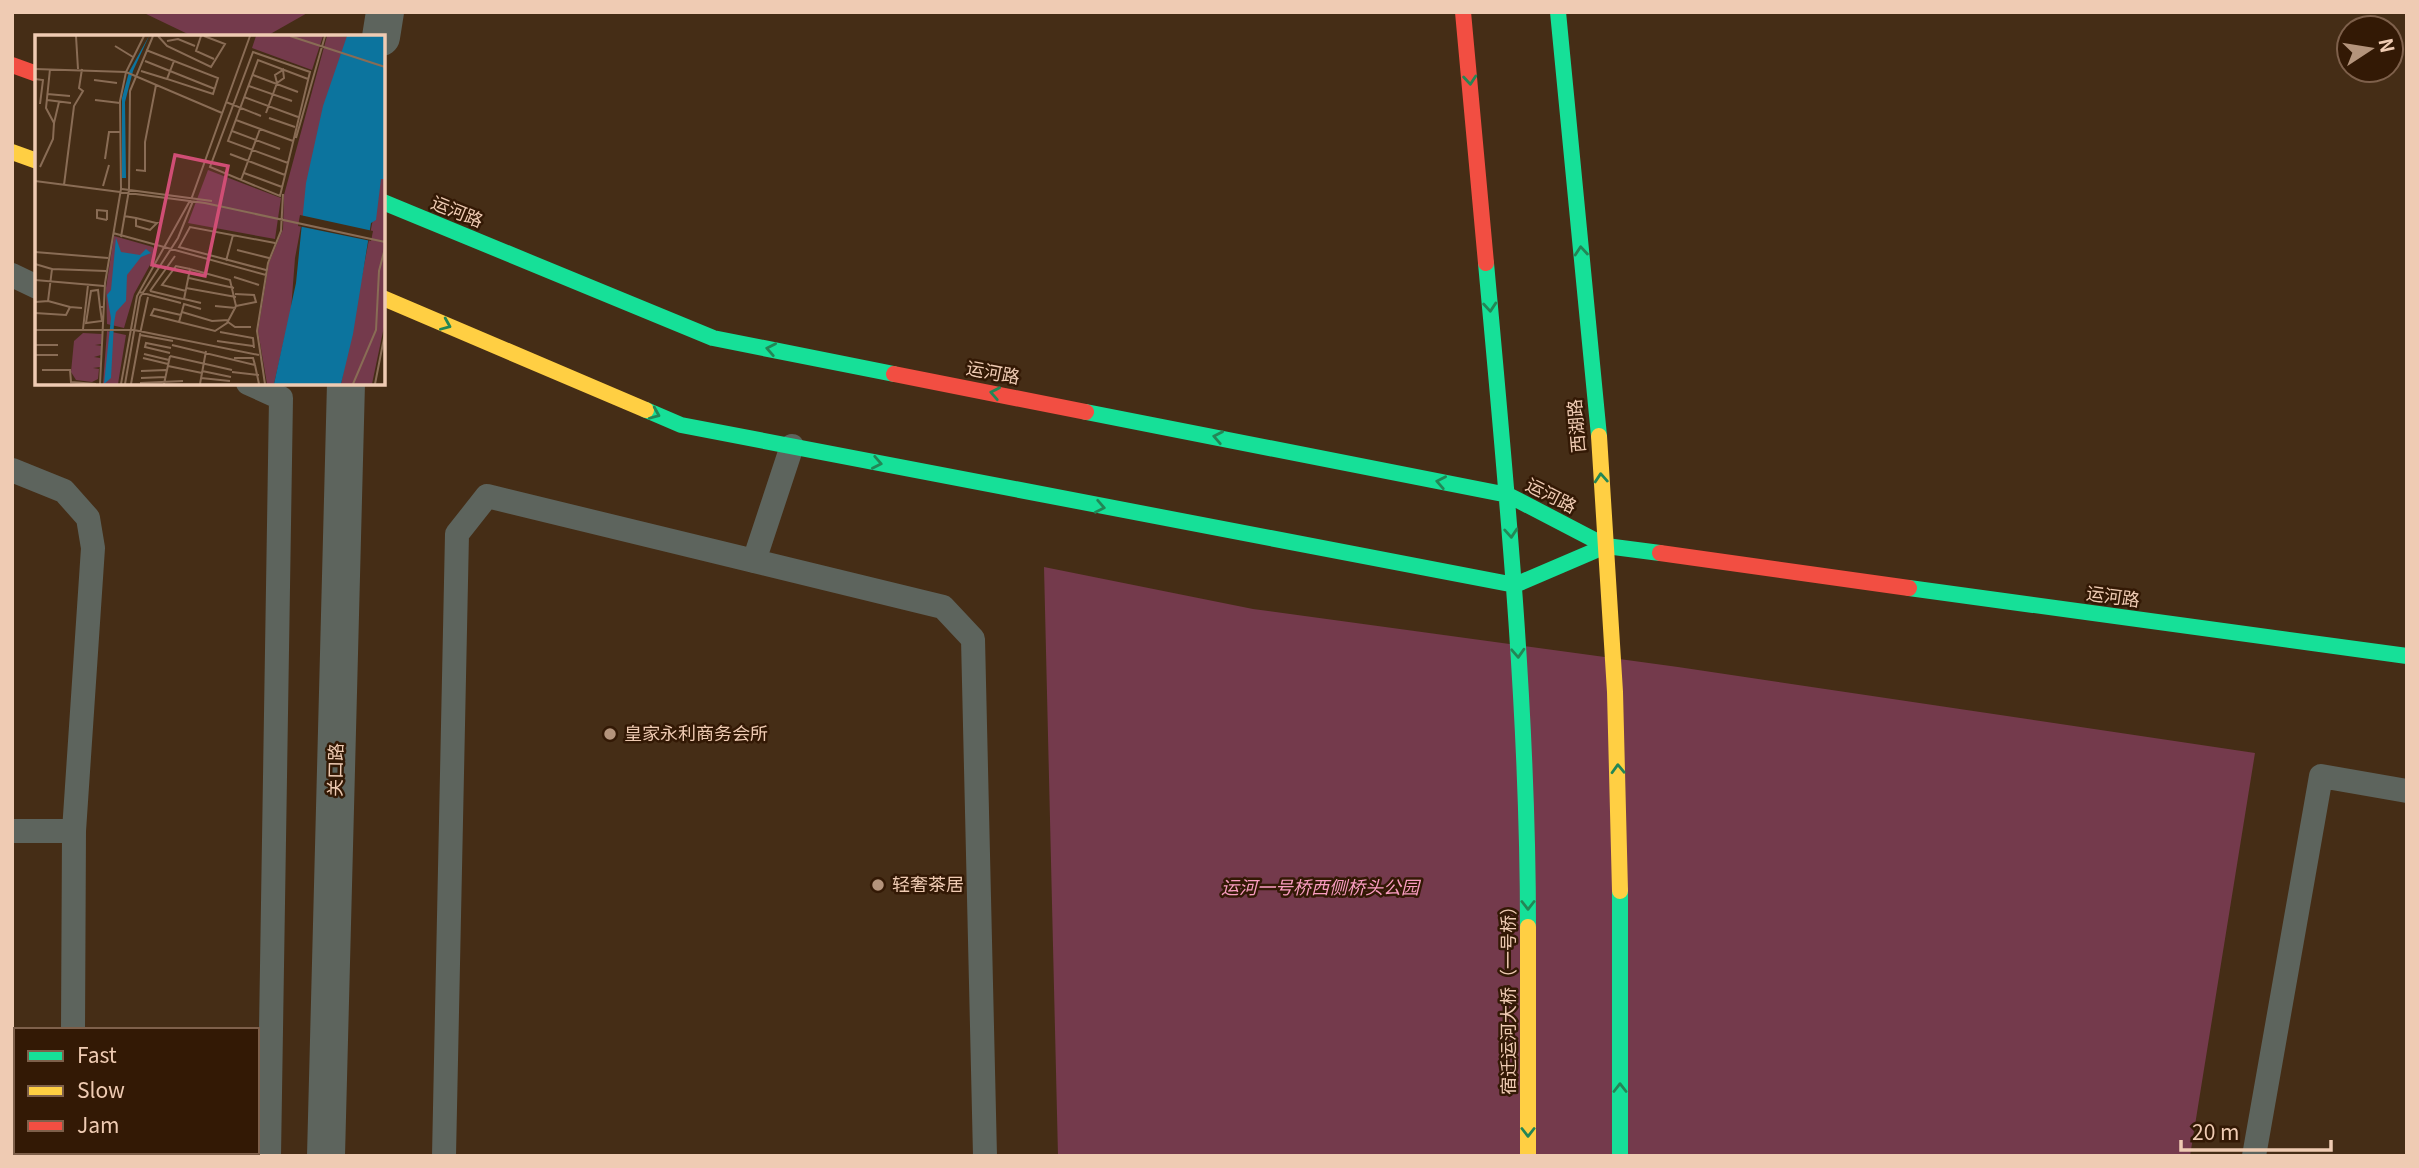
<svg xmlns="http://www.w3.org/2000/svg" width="2419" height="1168" font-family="Georgia,'Noto Sans SC',serif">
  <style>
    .green { fill: #743a4c }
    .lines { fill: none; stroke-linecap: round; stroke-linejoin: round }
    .lane { stroke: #5d645d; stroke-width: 24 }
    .street { stroke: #5d645d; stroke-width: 38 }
    .fast { stroke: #16e098; stroke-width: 16 }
    .slow { stroke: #ffcf43; stroke-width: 16 }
    .jam { stroke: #f24e42; stroke-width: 16 }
    .oneway { stroke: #238656 }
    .poi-dot { fill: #b4947c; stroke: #331905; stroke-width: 2.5 }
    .labels { text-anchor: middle; stroke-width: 5; stroke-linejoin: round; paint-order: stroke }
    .street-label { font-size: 18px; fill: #efcbb3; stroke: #331905 }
    .poi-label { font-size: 18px; fill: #efcbb3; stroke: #331905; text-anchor: start }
    .park-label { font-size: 18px; font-style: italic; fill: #fa9dc1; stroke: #331905 }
    .inset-road { fill: none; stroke: #896c55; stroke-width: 2 }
    .view { fill: #d04e75; fill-opacity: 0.15; stroke: #d04e75; stroke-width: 3.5 }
    .inset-edge { fill: none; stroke: #efcbb3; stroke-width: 3.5 }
  </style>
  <rect width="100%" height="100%" fill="#452d16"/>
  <path class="green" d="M142,12H309L265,37H194Z
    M1044,567L1253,609L1678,667L2255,753L2190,1156H1058Z"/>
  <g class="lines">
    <path class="lane" d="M12,275L37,287
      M248,383L281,398L269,1156
      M12,470L64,491L88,518L93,548L74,831
      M754,561L792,446
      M12,831H74L73,1030
      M72,1156V1152
      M444,1156L457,534L487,496L943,607L973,639L985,1156
      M2254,1156L2321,776L2407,791"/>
    <path class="street" d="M381,37L385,12
      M326,1156L346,383"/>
    <path class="fast" d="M1558,12L1599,436
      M383,202L713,338L894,374
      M1486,263C1506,484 1528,705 1528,927
      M646,410L681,425L1515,585L1606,546
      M1086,412L1508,495L1606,546L1660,553
      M1909,588L2407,656
      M1620,891V1156"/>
    <path class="slow" d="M12,152L37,161
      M383,298L646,410
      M1599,436L1615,692L1620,891
      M1528,927V1156"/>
    <path class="jam" d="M1463,12L1486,263
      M12,65L37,74
      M894,374L1086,412
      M1660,553L1909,588"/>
  </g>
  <defs><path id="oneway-chevron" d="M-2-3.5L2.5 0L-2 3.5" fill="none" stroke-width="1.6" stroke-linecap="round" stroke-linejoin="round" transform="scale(1.75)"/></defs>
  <g class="oneway">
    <use href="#oneway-chevron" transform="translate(1470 80) rotate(85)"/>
    <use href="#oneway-chevron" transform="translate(1581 251) rotate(-95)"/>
    <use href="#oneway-chevron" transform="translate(1490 307) rotate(85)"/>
    <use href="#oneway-chevron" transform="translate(446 325) rotate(23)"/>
    <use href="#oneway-chevron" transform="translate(771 349) rotate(-169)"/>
    <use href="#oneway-chevron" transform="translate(995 393) rotate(-169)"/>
    <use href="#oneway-chevron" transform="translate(655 414) rotate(23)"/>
    <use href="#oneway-chevron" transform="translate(1218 437) rotate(-169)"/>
    <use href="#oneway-chevron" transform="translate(877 463) rotate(11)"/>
    <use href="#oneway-chevron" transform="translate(1601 478) rotate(-94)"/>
    <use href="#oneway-chevron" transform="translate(1441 482) rotate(-169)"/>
    <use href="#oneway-chevron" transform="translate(1100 507) rotate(11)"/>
    <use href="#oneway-chevron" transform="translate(1511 533) rotate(86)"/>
    <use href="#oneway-chevron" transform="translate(1518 653) rotate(87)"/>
    <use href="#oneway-chevron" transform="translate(1618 769) rotate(-92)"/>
    <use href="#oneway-chevron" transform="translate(1528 905) rotate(90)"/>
    <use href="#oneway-chevron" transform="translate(1620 1088) rotate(-90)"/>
    <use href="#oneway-chevron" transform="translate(1528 1132) rotate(90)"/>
  </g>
  <g class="poi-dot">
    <circle cx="610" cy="734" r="7"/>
    <circle cx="878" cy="885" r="7"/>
  </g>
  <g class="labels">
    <g class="street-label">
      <text transform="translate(457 212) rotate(22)" y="6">运河路</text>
      <text transform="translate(993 373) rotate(11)" y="6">运河路</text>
      <text transform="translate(1577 426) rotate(-95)" y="6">西湖路</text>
      <text transform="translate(1551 496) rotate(27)" y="6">运河路</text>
      <text transform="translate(2113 597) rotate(8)" y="6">运河路</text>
      <text transform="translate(336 770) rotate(-89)" y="6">关口路</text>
      <text transform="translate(1509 996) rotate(-90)" y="6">宿迁运河大桥（一号桥）</text>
    </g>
    <g class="poi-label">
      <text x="624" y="740">皇家永利商务会所</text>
      <text x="892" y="891">轻奢茶居</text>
    </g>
    <g class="park-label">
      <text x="1320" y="894">运河一号桥西侧桥头公园</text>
    </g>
  </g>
  <g transform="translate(35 35)">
    <rect width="350" height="350" fill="#452d16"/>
    <path d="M221,1H288L277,35L217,13ZM292,1L313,2L288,74L260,223L256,275L239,349H232L223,296L234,228L248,194L249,160ZM350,122V287L337,349H306ZM173,135L246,163L240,204L153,188ZM79,201L118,212L121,219L99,259L89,293L72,289L71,253ZM72,296L91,300L83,349H68ZM48,298L67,299L66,309L60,310L67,311L66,320L59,322L65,323V332L58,333L64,334L63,344L57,347L41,345L36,337L39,306Z" fill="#743a4c"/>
    <path d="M114,1L98,36L90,67L91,143H87V63L94,37ZM312,1H350V144H346L341,185L336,188L318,299L306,349H239L261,248L271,148L288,71ZM81,203L86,217L105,220L111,214L116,218L106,222L92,240L91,266L81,277L79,288L76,343L69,349L76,283L72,260L76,255Z" fill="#0c749e"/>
    <path d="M265,180L338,196L336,206L263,191Z" fill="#452d16"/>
    <path class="inset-road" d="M41,1L43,34M123,1L132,11L176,32L190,9L169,1M166,1L161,16L179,24M255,1L350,32M132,6L143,4L160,11M80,11L98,22M111,15L183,43L178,59L132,44L139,26M218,17L275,37L245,161L175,132ZM110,26L180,54M0,34L91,37L187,78M106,36L132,44M218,40L263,57M0,44L8,45L5,69M59,45L82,48M214,51L257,66M12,59L35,61M209,62L263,82M12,65L36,68M60,65L85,68M191,67L226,81M231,78L242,48L240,40L248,35L249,43L242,48M234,83L260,92M201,85L258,106M19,88L24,67M197,96L245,114M261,103L290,1M195,119L250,140M70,124L74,97H85M253,128L193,106L223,25L273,44M5,132L18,104L19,88L11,73L15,34M101,135L110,136V107L121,50M209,138L247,152M206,145L225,94M0,146L170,168L350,207M29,150L39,71L48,56L44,53L47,34M68,151L74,130M87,154L177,166M89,181L101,183L121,188H122L115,195L101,191V183M72,185V176L62,175V183L72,185M78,198L231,240M86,202L94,155L95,56L118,1M202,215L234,223M0,217L73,223M191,226L198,200M0,229L17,234L13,266L0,267M17,234L71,236M231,235L144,212L155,192L240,208M199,242L224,250M154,243L199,253M0,245L69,251M151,253L201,262M115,256L140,221M115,256L148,264M151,256L127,250L141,231L155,234M104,257L146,268M200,259L219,260L221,267L201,271M13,266L35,272M180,271L201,273M65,272L67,286L51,288L56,256L63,255L65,272H69M166,274L149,269L144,287L180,296L192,288L201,271L195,245L155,234L149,264L166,268M147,277L177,286L194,285M0,278L31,280L35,272L47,273M144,287L116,280L119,274L146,280M193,287L200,292H216M48,294L53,250M0,295H99L224,320M185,297L218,303L219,313M105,299L113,262M182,306L218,311M0,310H23M137,310L220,330L224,349M135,318L110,312L111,308L136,313M109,319L134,325M0,320H23M135,321L197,335M108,323L133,329M199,323H218L220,330M133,331L167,338M7,335H35L36,347L61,349M106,336L131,335M167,336L196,342M197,337L224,340M106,343L130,342M166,343L195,346M105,348L148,346M65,349L70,248L86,154L85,66L91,37L109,1M86,349L102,261L157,162L215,1M90,349L105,262L143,203L158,166M96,349L105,300L138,306M129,349L135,321M165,349L171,316M230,349L222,296L233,228L246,196L248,159M318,349L341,295L344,236L350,213M340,349L350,298"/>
    <path class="view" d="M140,120L193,131L170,241L117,230Z"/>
    <rect width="350" height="350" class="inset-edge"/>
  </g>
  <rect width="2419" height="1168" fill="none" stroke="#efcbb3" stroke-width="28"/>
  <rect x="14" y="1028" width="245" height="126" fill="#331905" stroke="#7e604b" stroke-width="2"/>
  <rect x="28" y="1051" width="35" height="10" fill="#16e098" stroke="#7e604b" stroke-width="2"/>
  <text x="77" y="1063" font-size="21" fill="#efcbb3">Fast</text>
  <rect x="28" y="1086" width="35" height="10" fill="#ffcf43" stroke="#7e604b" stroke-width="2"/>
  <text x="77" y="1098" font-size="21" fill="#efcbb3">Slow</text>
  <rect x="28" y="1121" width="35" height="10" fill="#f24e42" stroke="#7e604b" stroke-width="2"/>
  <text x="77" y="1133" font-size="21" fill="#efcbb3">Jam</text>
  <g transform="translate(2370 49) rotate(78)"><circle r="33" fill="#331905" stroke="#7e604b" stroke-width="2"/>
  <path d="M0-5L12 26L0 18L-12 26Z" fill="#b4947c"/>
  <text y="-10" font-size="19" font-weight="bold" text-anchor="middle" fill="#efcbb3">N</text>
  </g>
  <path d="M2181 1140v10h150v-10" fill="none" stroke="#efcbb3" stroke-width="3.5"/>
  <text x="2192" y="1140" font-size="21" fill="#efcbb3" stroke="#331905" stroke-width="5" paint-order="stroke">20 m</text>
</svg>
